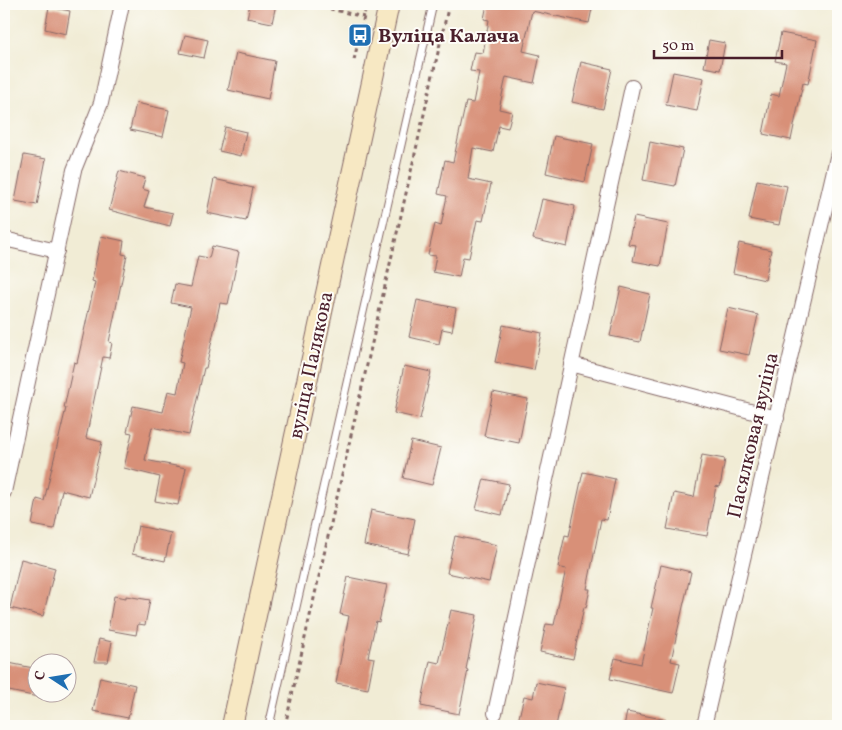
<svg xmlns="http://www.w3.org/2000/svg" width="842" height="730" font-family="Vollkorn,serif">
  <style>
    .building { fill: #d89078 }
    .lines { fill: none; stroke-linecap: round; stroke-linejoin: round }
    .lane-casing { stroke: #846766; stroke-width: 9 }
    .street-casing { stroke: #846766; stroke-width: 16 }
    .secondary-casing { stroke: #846766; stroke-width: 22 }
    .path { stroke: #846766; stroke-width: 3; stroke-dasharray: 4 4; stroke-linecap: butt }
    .lane { stroke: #fff; stroke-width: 7 }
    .street { stroke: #fff; stroke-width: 14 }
    .secondary { stroke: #f7e8c3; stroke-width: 20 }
    .labels { text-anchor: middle; stroke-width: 4; stroke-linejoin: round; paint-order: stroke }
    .poi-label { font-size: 20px; font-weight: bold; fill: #4a1f2b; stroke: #fdfcf7; text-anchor: start }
    .street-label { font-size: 20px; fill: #4a1f2b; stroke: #fdfcf7 }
  </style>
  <rect width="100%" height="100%" fill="#fdfcf7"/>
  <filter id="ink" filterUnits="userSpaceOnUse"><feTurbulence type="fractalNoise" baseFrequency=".02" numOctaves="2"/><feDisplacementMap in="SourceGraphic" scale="10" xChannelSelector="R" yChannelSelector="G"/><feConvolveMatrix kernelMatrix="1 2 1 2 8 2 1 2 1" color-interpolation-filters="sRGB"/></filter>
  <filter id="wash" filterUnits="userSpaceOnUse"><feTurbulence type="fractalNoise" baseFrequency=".0096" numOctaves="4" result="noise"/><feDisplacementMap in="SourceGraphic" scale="20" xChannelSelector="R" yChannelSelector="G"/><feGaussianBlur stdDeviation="1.12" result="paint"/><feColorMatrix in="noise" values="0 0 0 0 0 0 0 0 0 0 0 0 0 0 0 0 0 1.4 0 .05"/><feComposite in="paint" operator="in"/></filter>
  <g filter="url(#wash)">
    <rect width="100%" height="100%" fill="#f1ecd5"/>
    <g id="blocks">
      <path class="building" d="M250,4H276L272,23L247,18Z
        M487,4H593L589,23L532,11L523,51L540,55L534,83L506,77L499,109L512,112L508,128L499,126L493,152L473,148L468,179L491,184L483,221L477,220L469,258L463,257L459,277L433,272L436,256L428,255L435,224L441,226L447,196L438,194L445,160L453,162L466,102L473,103L479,72L470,71L474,52L483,53L489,20L484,19Z
        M49,7L70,11L66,34L45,29Z
        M781,33L817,40L808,84L803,83L791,140L763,134L771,94L779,96L786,63L775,61Z
        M185,35L208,40L204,58L180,53Z
        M709,40L725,43L720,70L704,67Z
        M236,53L275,61L268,99L228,90Z
        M581,62L612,69L603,109L572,102Z
        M673,72L704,78L697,111L666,105Z
        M136,103L169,110L163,137L130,130Z
        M225,127L246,132L241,156L219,151Z
        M554,136L593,144L585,182L546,173Z
        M650,142L683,149L675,186L643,180Z
        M24,155L46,159L37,205L15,201Z
        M119,171L145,178L142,189L149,191L144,207L173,213L170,226L109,210Z
        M214,179L253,188L246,221L207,213Z
        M757,180L787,186L779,225L749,219Z
        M542,199L575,206L567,247L533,239Z
        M634,217L668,224L660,266L633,261L636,245L628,244Z
        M101,236L124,241L122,254L127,255L109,342L112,343L109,358L103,357L86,438L102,442L89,497L62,490L54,529L32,525L37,499L44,501L66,408H64L74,362L77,363L95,282L92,281Z
        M739,243L771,250L765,280L733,273Z
        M212,246L239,252L228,304L220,303L206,368H204L189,435L152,427L145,460L186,468L178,505L155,501L160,477L124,468L132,433L127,432L133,406L163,412L168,391L177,393L183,363L179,362L191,307L171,303L175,284L191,287L198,256L209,258Z
        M621,287L650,294L640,342L610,336Z
        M417,300L456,308L452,331L442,329L439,344L409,337Z
        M728,308L758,315L749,355L719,349Z
        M503,325L542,333L534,370L495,362Z
        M404,366L431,372L420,419L394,413Z
        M493,392L528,399L519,443L484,436Z
        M411,441L441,448L432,485L403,478Z
        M702,455L725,459L720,487L716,486L707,536L667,529L674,493L694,497Z
        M583,472L615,479L607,520L601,519L587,589H590L586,608L584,607L573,659L540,652L546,624L554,625L566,569L558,567L565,535L569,536Z
        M484,479L509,484L502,515L476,509Z
        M371,510L415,519L408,554L364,545Z
        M138,526L171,533L165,561L132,554Z
        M455,536L497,545L489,582L447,573Z
        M21,559L55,568L43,616L10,608Z
        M661,565L691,572L677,633L671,661L680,663L673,693L610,679L615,658L641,664L653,608H651Z
        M348,577L387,585L379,622L376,621L368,657L374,658L368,689L336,683L349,616L340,614Z
        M114,596L126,598V596L150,600L145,625L138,624L136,635L108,630Z
        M451,610L477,615L466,669L468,670L459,714L421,706L430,661L439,663Z
        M99,639L112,642L108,662H94Z
        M4,662L38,669V697L4,690Z
        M100,677L135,685L128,718L93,711Z
        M536,682L564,688L556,726H517L524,696L533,698Z
        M627,712L667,720L666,726H624Z"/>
    </g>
  </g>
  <g filter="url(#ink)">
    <use href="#blocks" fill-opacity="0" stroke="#846766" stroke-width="1"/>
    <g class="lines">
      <g class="lane-casing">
        <path id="lane" d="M269,726L433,4"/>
      </g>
      <g class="street-casing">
        <path id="street" d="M4,239L57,251
          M571,364L777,418
          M4,492L74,170L101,103L122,4
          M495,713L632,87
          M704,726L838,153"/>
      </g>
      <g class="secondary-casing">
        <path id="secondary" d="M232,726L389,4"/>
      </g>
      <path class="path" d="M327,4L326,8L364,17
        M354,60L365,12
        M285,726L449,4"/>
      <use href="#lane" class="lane"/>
      <use href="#street" class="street"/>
      <use href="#secondary" class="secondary"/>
    </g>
  </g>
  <defs>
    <g id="bus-square" transform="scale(1.25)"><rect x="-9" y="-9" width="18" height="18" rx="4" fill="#1f6fb2" stroke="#fdfcf7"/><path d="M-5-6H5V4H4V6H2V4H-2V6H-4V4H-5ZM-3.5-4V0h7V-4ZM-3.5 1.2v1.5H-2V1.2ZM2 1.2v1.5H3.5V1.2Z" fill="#fff"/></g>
  </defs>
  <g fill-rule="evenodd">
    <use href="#bus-square" x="360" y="35"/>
  </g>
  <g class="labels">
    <g class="poi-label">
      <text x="378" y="42">Вуліца Калача</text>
    </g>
    <g class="street-label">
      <text transform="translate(310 365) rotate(-78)" y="7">вуліца Палякова</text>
      <text transform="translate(752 435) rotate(-77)" y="7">Пасялковая вуліца</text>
    </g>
  </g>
  <rect width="842" height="730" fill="none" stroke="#fdfcf7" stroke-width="20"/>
  <g transform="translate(52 678) rotate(282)"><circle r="24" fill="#fdfcf7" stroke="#b5a4a5"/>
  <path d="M0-4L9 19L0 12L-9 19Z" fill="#1f6fb2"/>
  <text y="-8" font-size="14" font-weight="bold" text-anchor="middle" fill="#4a1f2b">С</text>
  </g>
  <path d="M654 50v8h128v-8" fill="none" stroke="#4a1f2b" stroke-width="2.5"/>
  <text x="662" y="50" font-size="15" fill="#4a1f2b" stroke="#fdfcf7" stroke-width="4" paint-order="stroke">50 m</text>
</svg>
